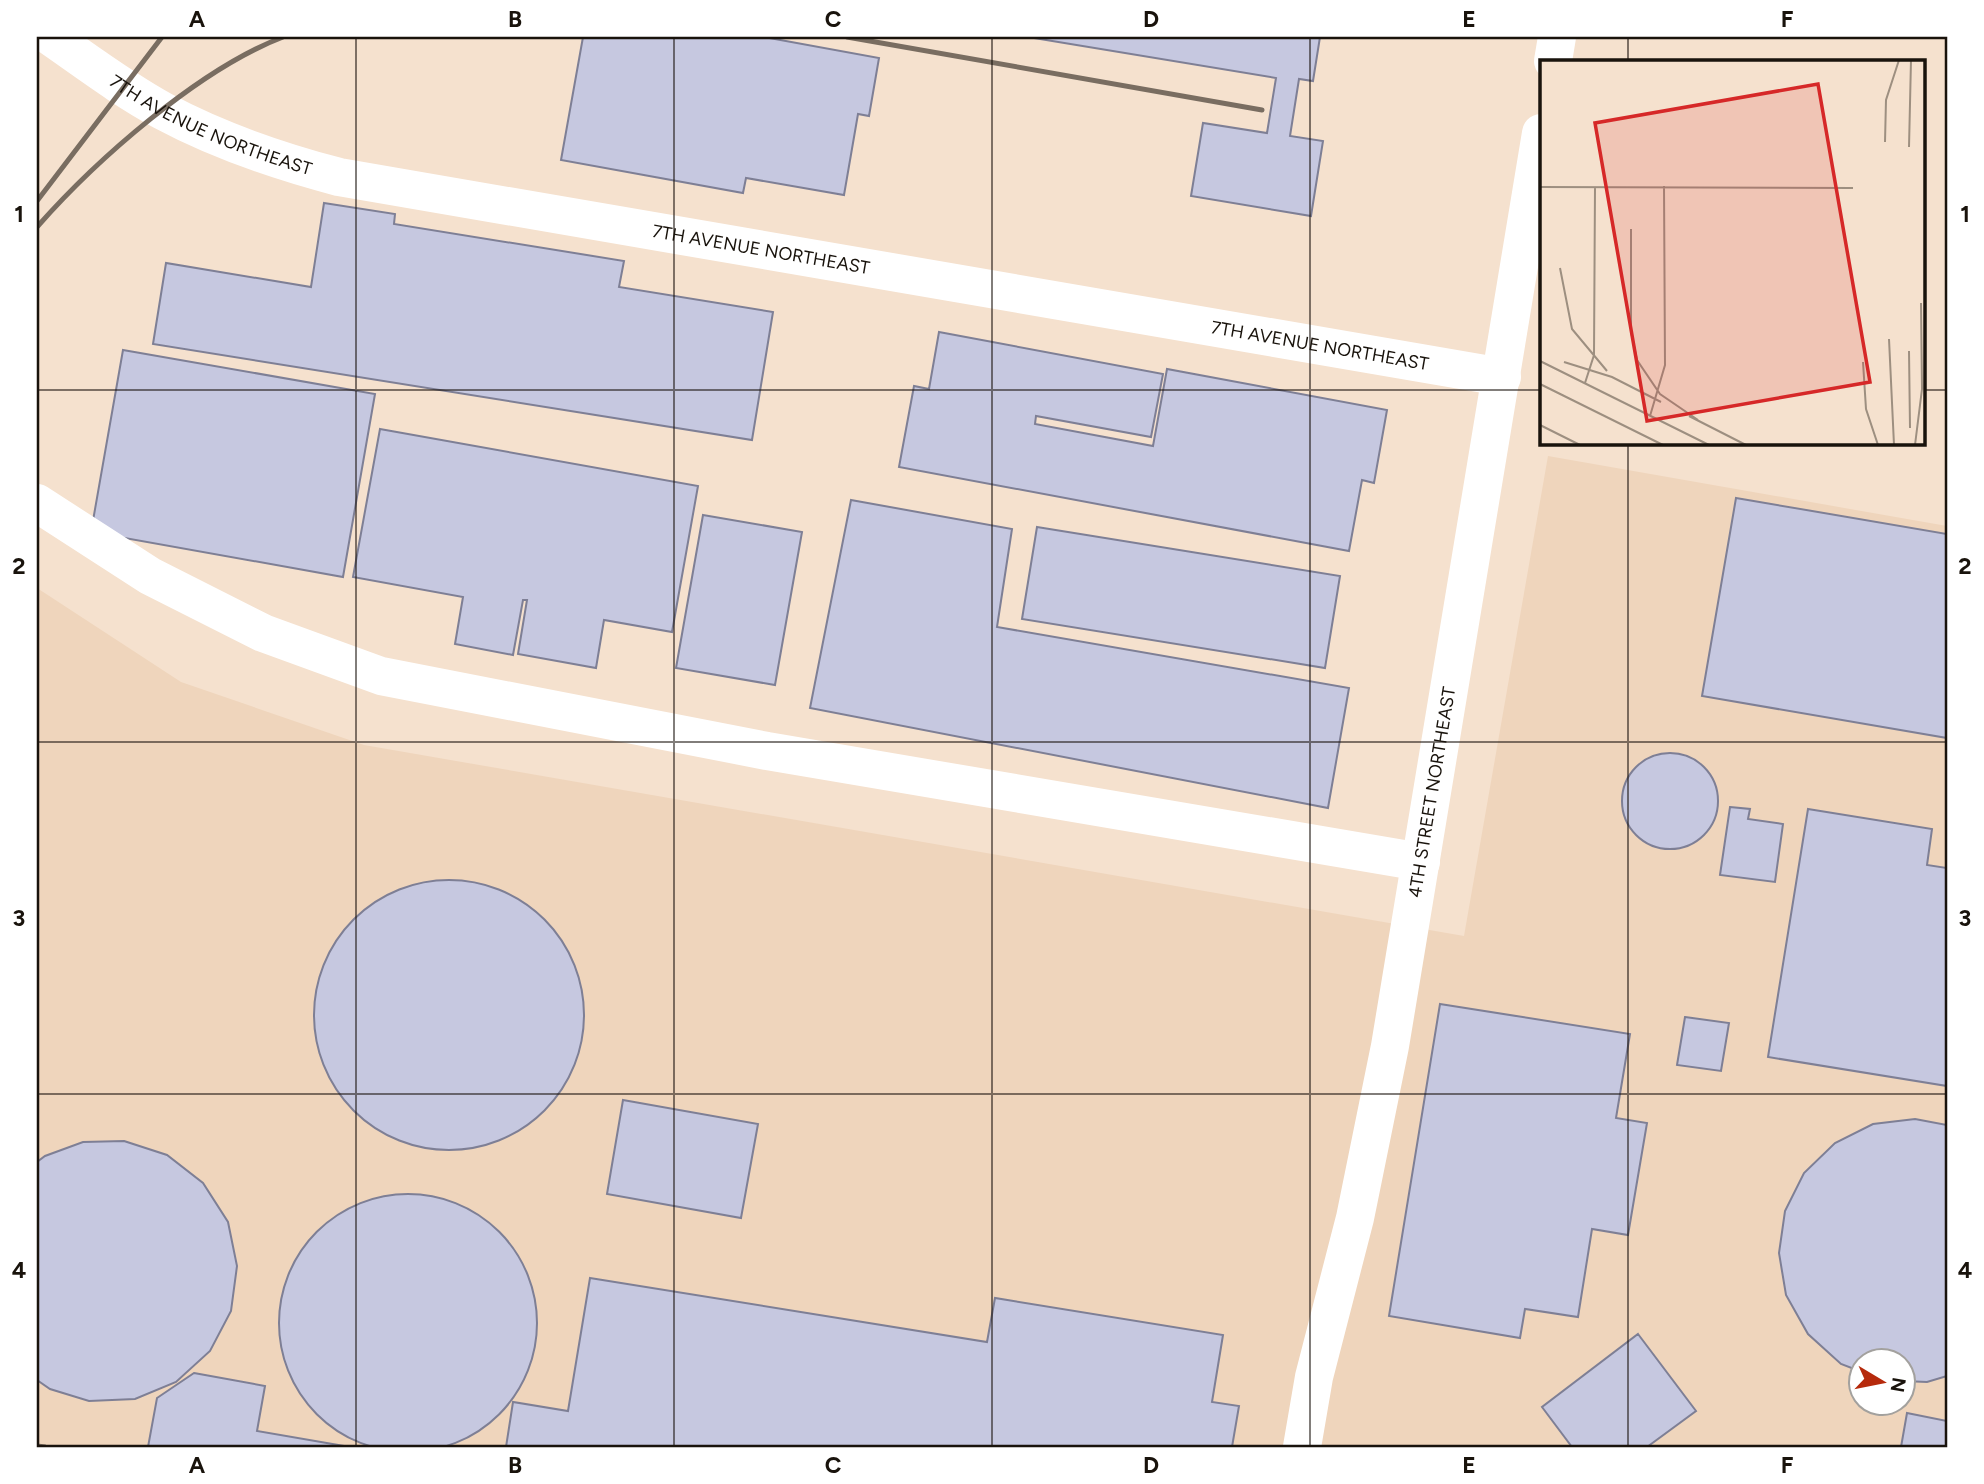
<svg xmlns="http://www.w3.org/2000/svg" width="1984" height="1484" font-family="Figtree,sans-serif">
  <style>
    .built { fill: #efd5bc; fill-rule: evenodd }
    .building { fill: #c6c8e0; stroke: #7e7f95; stroke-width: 2 }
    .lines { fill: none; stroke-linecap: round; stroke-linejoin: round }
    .minor { stroke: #fff; stroke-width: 38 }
    .rail { stroke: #796d61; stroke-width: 5 }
    .grid { fill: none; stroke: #19130c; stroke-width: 2; stroke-opacity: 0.55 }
    .labels { text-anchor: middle; stroke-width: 7; stroke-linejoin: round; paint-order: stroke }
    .street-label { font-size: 18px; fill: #19130c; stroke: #fff }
    .inset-road { fill: none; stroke: #9d8f80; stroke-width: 2 }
    .view { fill: #d62828; fill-opacity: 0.15; stroke: #d62828; stroke-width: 3.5 }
    .inset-edge { fill: none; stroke: #19130c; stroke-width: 3.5 }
    .neatline { fill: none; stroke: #19130c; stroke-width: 2.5 }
    .grid-label { font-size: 23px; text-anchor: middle; font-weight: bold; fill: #19130c }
  </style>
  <rect width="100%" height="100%" fill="#f5e1ce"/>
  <path class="built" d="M1548,456L1947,526V1447H37V588L181,682L364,745L1464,936ZM1862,1362H1904V1404H1862Z"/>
  <path class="building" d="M583,37H764L879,58L869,116L858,114L844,195L746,178L743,193L561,160Z
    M1028,37H1320L1313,81L1299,79L1290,136L1323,141L1311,216L1191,196L1203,123L1267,133L1276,78Z
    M324,203L395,214L394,224L624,261L619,287L773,312L752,440L153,344L166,263L311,287Z
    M939,332L1163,374L1151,437L1036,416L1035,424L1153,446L1167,369L1387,410L1374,483L1362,480L1349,551L899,467L914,386L929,389Z
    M123,350L375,394L343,577L91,532Z
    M380,429L698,486L672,632L604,620L596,668L518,654L527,600H523L513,655L455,644L463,597L353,577Z
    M1736,498L1947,534V738L1702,696Z
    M851,500L1012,529L997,627L1349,688L1328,808L810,708Z
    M703,515L802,532L775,685L676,668Z
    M1037,527L1340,576L1325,668L1022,619Z
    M1622 801a48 48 0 1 1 96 0a48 48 0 1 1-96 0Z
    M1730,807L1750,809L1748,819L1783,824L1775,882L1720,875Z
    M1808,809L1932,829L1927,865L1947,868V1086L1768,1057Z
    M314 1015a135 135 0 1 1 270 0a135 135 0 1 1-270 0Z
    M1440,1004L1630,1034L1616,1118L1647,1123L1628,1235L1592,1229L1578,1317L1525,1309L1520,1338L1389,1316Z
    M1685,1017L1729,1023L1721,1071L1677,1065Z
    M623,1100L758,1124L741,1218L607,1194Z
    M1915,1119L1947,1125V1376L1927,1382L1904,1381V1362H1862V1372L1841,1364L1808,1334L1786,1295L1779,1253L1785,1211L1804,1173L1835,1143L1873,1124Z
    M124,1141L167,1155L203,1183L228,1222L237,1266L231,1311L210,1351L176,1382L135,1399L89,1401L50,1389L37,1380V1162L45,1156L83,1142Z
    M279 1323a129 129 0 1 1 258 0a129 129 0 1 1-258 0Z
    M590,1278L987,1342L995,1298L1223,1335L1212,1402L1239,1406L1232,1447H506L513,1402L568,1411Z
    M1638,1334L1696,1411L1647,1447H1572L1542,1407Z
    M194,1373L265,1386L257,1431L350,1447H148L157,1398Z
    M1907,1413L1947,1421V1447H1901Z"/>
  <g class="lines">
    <g class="minor">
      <path id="s1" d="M51,37C87,62 124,90 163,111C219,141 278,161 339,177L1502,377"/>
      <path d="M1553,61L1557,37"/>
      <path d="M37,503L150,576L263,633L381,676L767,751L1421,862"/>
      <path id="s2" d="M1302,1447L1314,1377L1355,1218L1390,1046L1541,133"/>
    </g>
    <path class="rail" d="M847,37L1262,110
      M37,201L162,37
      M37,227C96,160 199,69 283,37
      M37,1446L45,1447"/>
  </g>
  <path class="grid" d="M356,37V1447M674,37V1447M992,37V1447M1310,37V1447M1628,37V61M37,390H1541M1923,390H1947M1628,443V1447M37,742H1947M37,1094H1947"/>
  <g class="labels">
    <g class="street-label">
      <text dy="6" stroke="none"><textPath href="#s1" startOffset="184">7TH AVENUE NORTHEAST</textPath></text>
      <text dy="6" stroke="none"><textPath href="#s1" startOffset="751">7TH AVENUE NORTHEAST</textPath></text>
      <text dy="6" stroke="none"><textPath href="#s1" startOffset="1318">7TH AVENUE NORTHEAST</textPath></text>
      <text dy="6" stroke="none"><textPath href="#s2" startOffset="668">4TH STREET NORTHEAST</textPath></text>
    </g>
  </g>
  <g transform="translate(1540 60)">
    <rect width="385" height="385" fill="#f5e1ce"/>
    <path class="inset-road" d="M345,82L346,40L359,0M369,87L371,0M0,127L313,128M91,169V272L97,300L120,334L158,360M20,208L32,269L67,311M349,279L354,385M369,291L370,368M0,301L169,385M24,302L72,317L121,342M323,302L326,349L338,385M45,323L54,295L55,127M0,324L123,385M110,356L125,305L124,126M149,356L206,385M0,365L40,385M375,385L382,329L381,243"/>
    <path class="view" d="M278,24L330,322L107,361L55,63Z"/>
    <rect width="385" height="385" class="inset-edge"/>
  </g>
  <rect width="1984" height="1484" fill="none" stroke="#ffffff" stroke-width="77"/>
  <g transform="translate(1882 1382) rotate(100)"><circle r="33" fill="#ffffff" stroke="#a3a19e" stroke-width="2"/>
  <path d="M0-5L12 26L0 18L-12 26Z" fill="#b62a0c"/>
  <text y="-10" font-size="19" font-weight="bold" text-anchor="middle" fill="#19130c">N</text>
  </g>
  <rect x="38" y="38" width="1908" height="1408" class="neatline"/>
  <g class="grid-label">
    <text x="197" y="27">A</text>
    <text x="515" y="27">B</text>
    <text x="833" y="27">C</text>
    <text x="1151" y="27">D</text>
    <text x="1469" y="27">E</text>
    <text x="1787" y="27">F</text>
    <text x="19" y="222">1</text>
    <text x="1965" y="222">1</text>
    <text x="19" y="574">2</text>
    <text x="1965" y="574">2</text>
    <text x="19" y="926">3</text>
    <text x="1965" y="926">3</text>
    <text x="19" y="1278">4</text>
    <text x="1965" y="1278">4</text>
    <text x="197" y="1473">A</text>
    <text x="515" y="1473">B</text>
    <text x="833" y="1473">C</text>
    <text x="1151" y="1473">D</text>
    <text x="1469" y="1473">E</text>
    <text x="1787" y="1473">F</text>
  </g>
</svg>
